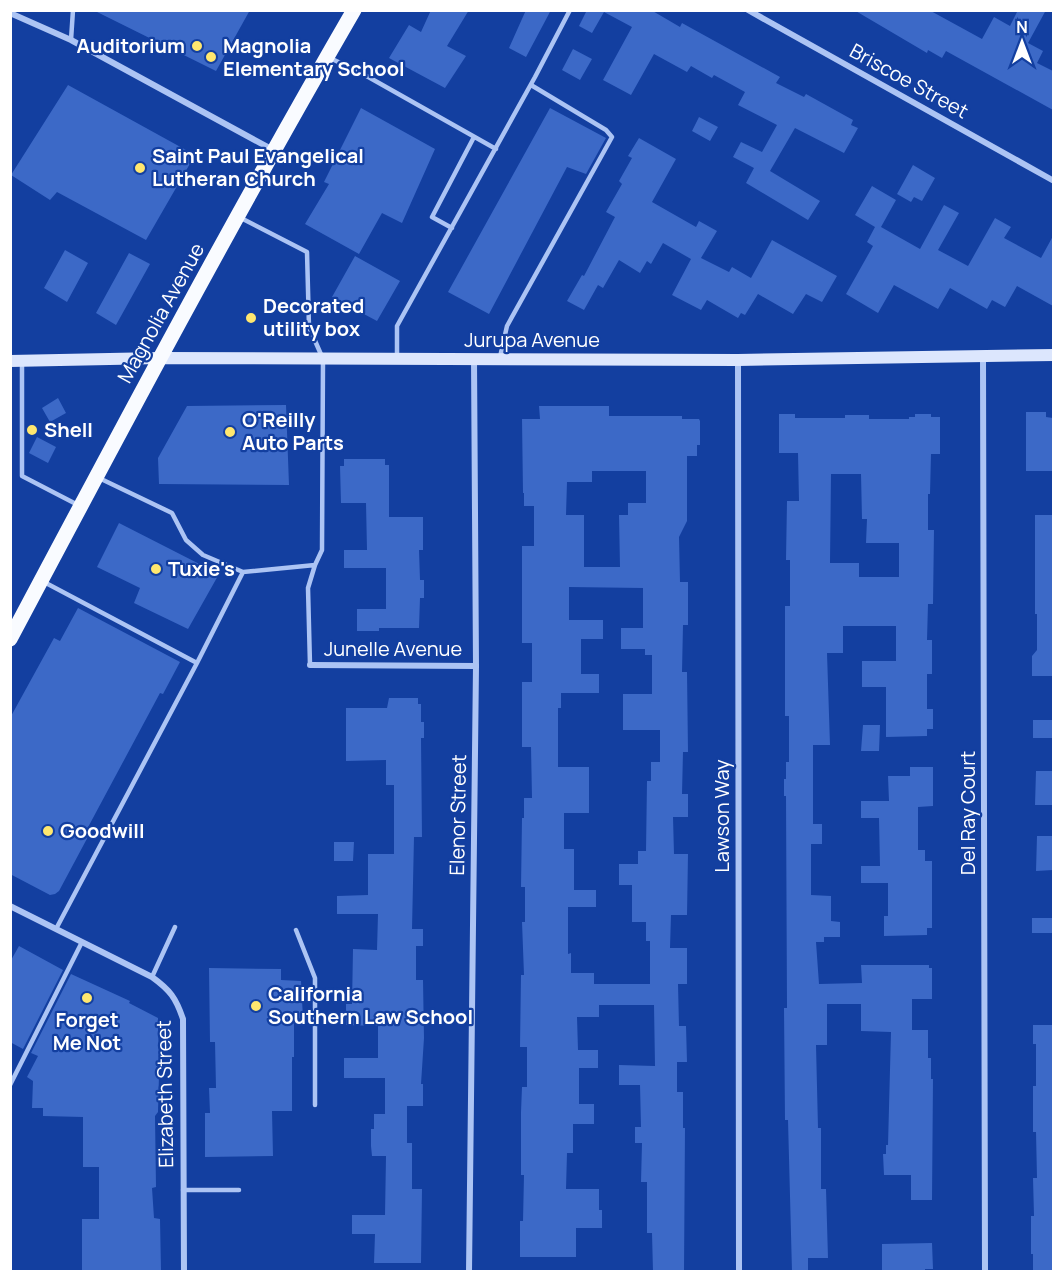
<svg xmlns="http://www.w3.org/2000/svg" width="1064" height="1282" font-family="Manrope,sans-serif">
  <style>
    .building { fill: #3c69c7; fill-rule: evenodd }
    .lines { fill: none; stroke-linecap: round; stroke-linejoin: round }
    .lane { stroke: #acc4f4; stroke-width: 4.5 }
    .street { stroke: #acc4f4; stroke-width: 6 }
    .secondary { stroke: #dce6fd; stroke-width: 12 }
    .primary { stroke: #f9fbff; stroke-width: 15 }
    .poi-dot { fill: #ffe76f; stroke: #133fa0; stroke-width: 2 }
    .labels { text-anchor: middle; stroke-width: 4.5; stroke-linejoin: round; paint-order: stroke }
    .poi-label { font-size: 20px; font-weight: bold; fill: #fff; stroke: #133fa0; text-anchor: start }
    .street-label { font-size: 20px; fill: #fff; stroke: #133fa0 }
  </style>
  <rect width="100%" height="100%" fill="#133fa0"/>
  <path class="building" d="M93,10H250L216,71Z
    M431,10H469L447,46L466,56L445,88L389,58L409,25L421,32Z
    M526,10H551L526,57L509,48Z
    M587,10H651L680,27L682,23L780,77L776,83L804,97L806,94L853,120L851,125L858,128L844,153L795,128L770,171L820,201L808,220L746,183L754,168L733,157L741,142L762,152L777,125L738,105L745,92L714,75L712,78L691,66L687,72L654,54L631,95L603,80L632,27L604,12L592,33L579,26Z
    M854,10H929L982,39L994,17L1010,26L1018,10H1046L1028,43L1043,51L1037,63L1053,71V110L946,51L942,58L928,50L927,53Z
    M573,49L592,59L580,80L562,70Z
    M68,85L195,155L146,240L57,192L50,200L11,175Z
    M361,108L435,149L402,223L382,213L359,254L305,224L329,184L324,182Z
    M550,108L606,138L586,174L567,167L489,314L448,292Z
    M699,117L718,127L710,141L692,131Z
    M639,138L676,159L652,202L696,227L699,221L717,231L701,258L729,272L732,267L751,278L772,240L837,276L822,302L806,294L793,314L758,294L745,315L741,313L738,318L707,300L701,310L672,295L691,259L663,243L651,264L647,261L640,273L619,260L603,288L598,285L584,310L567,301L582,275L584,276L615,217L606,212L622,184L619,181L632,158L628,156Z
    M913,165L935,178L922,201L914,197L911,202L897,194Z
    M872,186L896,200L881,227L920,249L944,205L959,213L938,250L968,266L995,218L1011,227L1004,238L1041,258L1053,236V306L1017,286L1005,307L992,300L987,309L950,288L938,309L894,285L878,313L846,294L873,246L867,242L875,227L855,215Z
    M65,250L88,263L67,302L44,288Z
    M129,253L150,264L116,325L96,313Z
    M355,256L400,281L377,321L332,297Z
    M58,398L66,413L50,422L42,408Z
    M286,405L289,485L159,484L158,458L187,406Z
    M539,406H609V416H682V419H699L700,421V445H697V456H687V521L679,537L680,582H688V625H683L682,672H687L688,752H683L682,794H688V817H673L674,854H688L687,915H671L670,948H687V984H678L679,1026H686L687,1062H677V1092H683V1128H685L684,1272H653L652,1233H647V1182H641L642,1143H635V1127H641L640,1085H619V1065L655,1066L654,1005H599V1017H577L578,1050H598V1068H579V1104H594V1124H573V1153H567L566,1189H599V1210H602V1228H576V1257H520V1221H523L524,1175H521V1112L522,1087H527V1047H520L521,975H524L522,922H525V887H521L522,818H524V798H532L531,747H522V682H532V643H522V546H534V506H524V493H523L522,419H540ZM592,471H646V503H628V515H619L620,567H584V515H566L567,482H592ZM569,587L643,588V628H621V649H645V655H652V694H623V730H660V762H651V781H647L646,851H638V864H619V885H632V922H646V941H650V984H594V973H571V953L568,954V907H596V890H574V849H564V813H589V767H558V708H561V693H599V674H581V639H603V620H569Z
    M1026,412H1046V417L1053,418V471H1026Z
    M779,414H795V418H845V415H869V419H909V417H915V414H931V417H940V454H931L930,494H928V530H934L933,604H928L927,640H932V674H927V709H933V729H927V736L886,737V687H862V661H896V626H843V653H827L830,745H813V824H822V844H811V895L831,896V921L840,922V937H824V942H816L819,984L862,983L861,965H929V968H932V999H912V1030H928V1058H931V1079H933L932,1200H911V1175H884L883,1154H886V1145H888L891,1032L861,1031V1004H827V1045H816L818,1128H821V1189H826L828,1258H808V1272H792L788,1120H785L784,1008H787L786,796H784V779H786V762H789V716H785V606H790V560H786L787,501H799L798,453H779ZM831,474H861L862,519H867L866,543H899V577H859V563H830Z
    M37,437L56,447L48,463L29,453Z
    M344,459H385V465H389V517H423V550H419L420,580H424V598H420L419,628H379V631H357V609H386V568H344V550H367L366,503H341L340,466H344Z
    M1035,515H1053V676H1032V656L1037,650V614H1035Z
    M119,523L219,574L188,629L134,603L140,588L97,567Z
    M78,608L180,662L163,694L160,693L86,831L90,833L59,891L55,894L50,895L10,874V718L54,638L60,641Z
    M389,698H418V704H421V722H424V738H421L422,837H414L412,929H423V946H416V980H423L424,1038L421,1084H423V1106H407V1143H412V1189H422L421,1263H374L375,1234H352V1215H385L386,1156H372L371,1146V1129H374V1114H385V1078H344V1058H378V1026L346,1025V1004H352L353,949L377,950L378,914H337V896L368,895V854H394V785H386V760L346,761V708H387Z
    M1033,720H1053V738H1033Z
    M863,725H880L879,751H861Z
    M910,767H933V806L918,807V850H925V861H932V928H927V935L884,936V916H888V883H861V866H880L879,818H861V801H889L888,776H910Z
    M1036,771H1053V805H1035Z
    M1037,836H1053V870L1036,871Z
    M334,842H354L353,861H334Z
    M1032,918H1053V933H1032Z
    M19,946L63,970L23,1049L10,1042V962Z
    M209,968L281,969V980L301,981L303,1018L294,1019V1057H292V1111H272L273,1156L205,1157V1113H210L209,1088H216L215,1042H210Z
    M71,974L130,1001L129,1003L158,1018L159,1075L158,1112L155,1116L156,1187L152,1188L154,1218L160,1219L161,1271L82,1272V1219H99V1167H83V1117L43,1116V1108H32L33,1081L27,1077L38,1056L31,1053Z
    M1033,1025H1053V1272H1033V1254H1031V1216H1034L1033,1178H1037L1036,1132H1033V1086H1036V1044H1033Z
    M932,1243L933,1269H925V1272H882V1244Z"/>
  <g class="lines">
    <path class="lane" d="M71,40L73,10
      M330,58L363,74L496,149
      M239,217L307,252L309,327L323,359L322,550L315,565L308,588L310,665
      M452,228L432,217L474,137
      M500,357L507,326L612,137L606,130L531,85
      M397,359V326L535,77L570,10
      M22,361V476L78,505
      M99,478L172,513L186,540L203,555L243,572
      M44,582L197,663
      M56,929L197,663L243,572L315,565
      M296,930L315,978V1105
      M152,977L175,927
      M10,1085L82,942
      M183,1190H239"/>
    <path class="street" d="M748,10L1054,181
      M10,13L71,40L273,150
      M983,356L985,1272
      M738,360L739,1272
      M310,665L476,666
      M10,906L152,977C170,990 176,998 183,1019L184,1272
      M469,1272L476,666L474,359"/>
    <path class="secondary" d="M10,361L159,358L738,360L1054,355"/>
    <path class="primary" d="M10,639C122,428 234,217 354,10"/>
  </g>
  <g class="poi-dot">
    <circle cx="197" cy="46" r="6"/>
    <circle cx="211" cy="57" r="6"/>
    <circle cx="140" cy="168" r="6"/>
    <circle cx="251" cy="318" r="6"/>
    <circle cx="32" cy="430" r="6"/>
    <circle cx="230" cy="432" r="6"/>
    <circle cx="156" cy="569" r="6"/>
    <circle cx="48" cy="831" r="6"/>
    <circle cx="87" cy="998" r="6"/>
    <circle cx="256" cy="1006" r="6"/>
  </g>
  <g class="labels">
    <g class="poi-label">
      <text x="185" y="53" text-anchor="end">Auditorium</text>
      <text x="223" y="53">Magnolia<tspan x="223" dy="23">Elementary School</tspan></text>
      <text x="152" y="163">Saint Paul Evangelical<tspan x="152" dy="23">Lutheran Church</tspan></text>
      <text x="263" y="313">Decorated<tspan x="263" dy="23">utility box</tspan></text>
      <text x="242" y="427">O'Reilly<tspan x="242" dy="23">Auto Parts</tspan></text>
      <text x="44" y="437">Shell</text>
      <text x="168" y="576">Tuxie's</text>
      <text x="60" y="838">Goodwill</text>
      <text x="268" y="1001">California<tspan x="268" dy="23">Southern Law School</tspan></text>
      <text x="87" y="1027" text-anchor="middle">Forget<tspan x="87" dy="23">Me Not</tspan></text>
    </g>
    <g class="street-label">
      <text transform="translate(909 81) rotate(29)" y="7">Briscoe Street</text>
      <text transform="translate(161 313) rotate(-61)" y="7">Magnolia Avenue</text>
      <text x="532" y="347">Jurupa Avenue</text>
      <text x="393" y="656">Junelle Avenue</text>
      <text transform="translate(968 813) rotate(-90)" y="7">Del Ray Court</text>
      <text transform="translate(458 815) rotate(-89)" y="7">Elenor Street</text>
      <text transform="translate(722 816) rotate(-90)" y="7">Lawson Way</text>
      <text transform="translate(165 1094) rotate(-91)" y="7">Elizabeth Street</text>
    </g>
  </g>
  <rect width="1064" height="1282" fill="none" stroke="#ffffff" stroke-width="24"/>
  <g transform="translate(1022 42)" stroke="#133fa0" stroke-width="4.5" paint-order="stroke">
  <path d="M0-4.5L10 22L0 15L-10 22Z" fill="#ffffff"/>
  <text y="-9" font-size="16" font-weight="bold" text-anchor="middle" fill="#ffffff">N</text>
  </g>
</svg>
